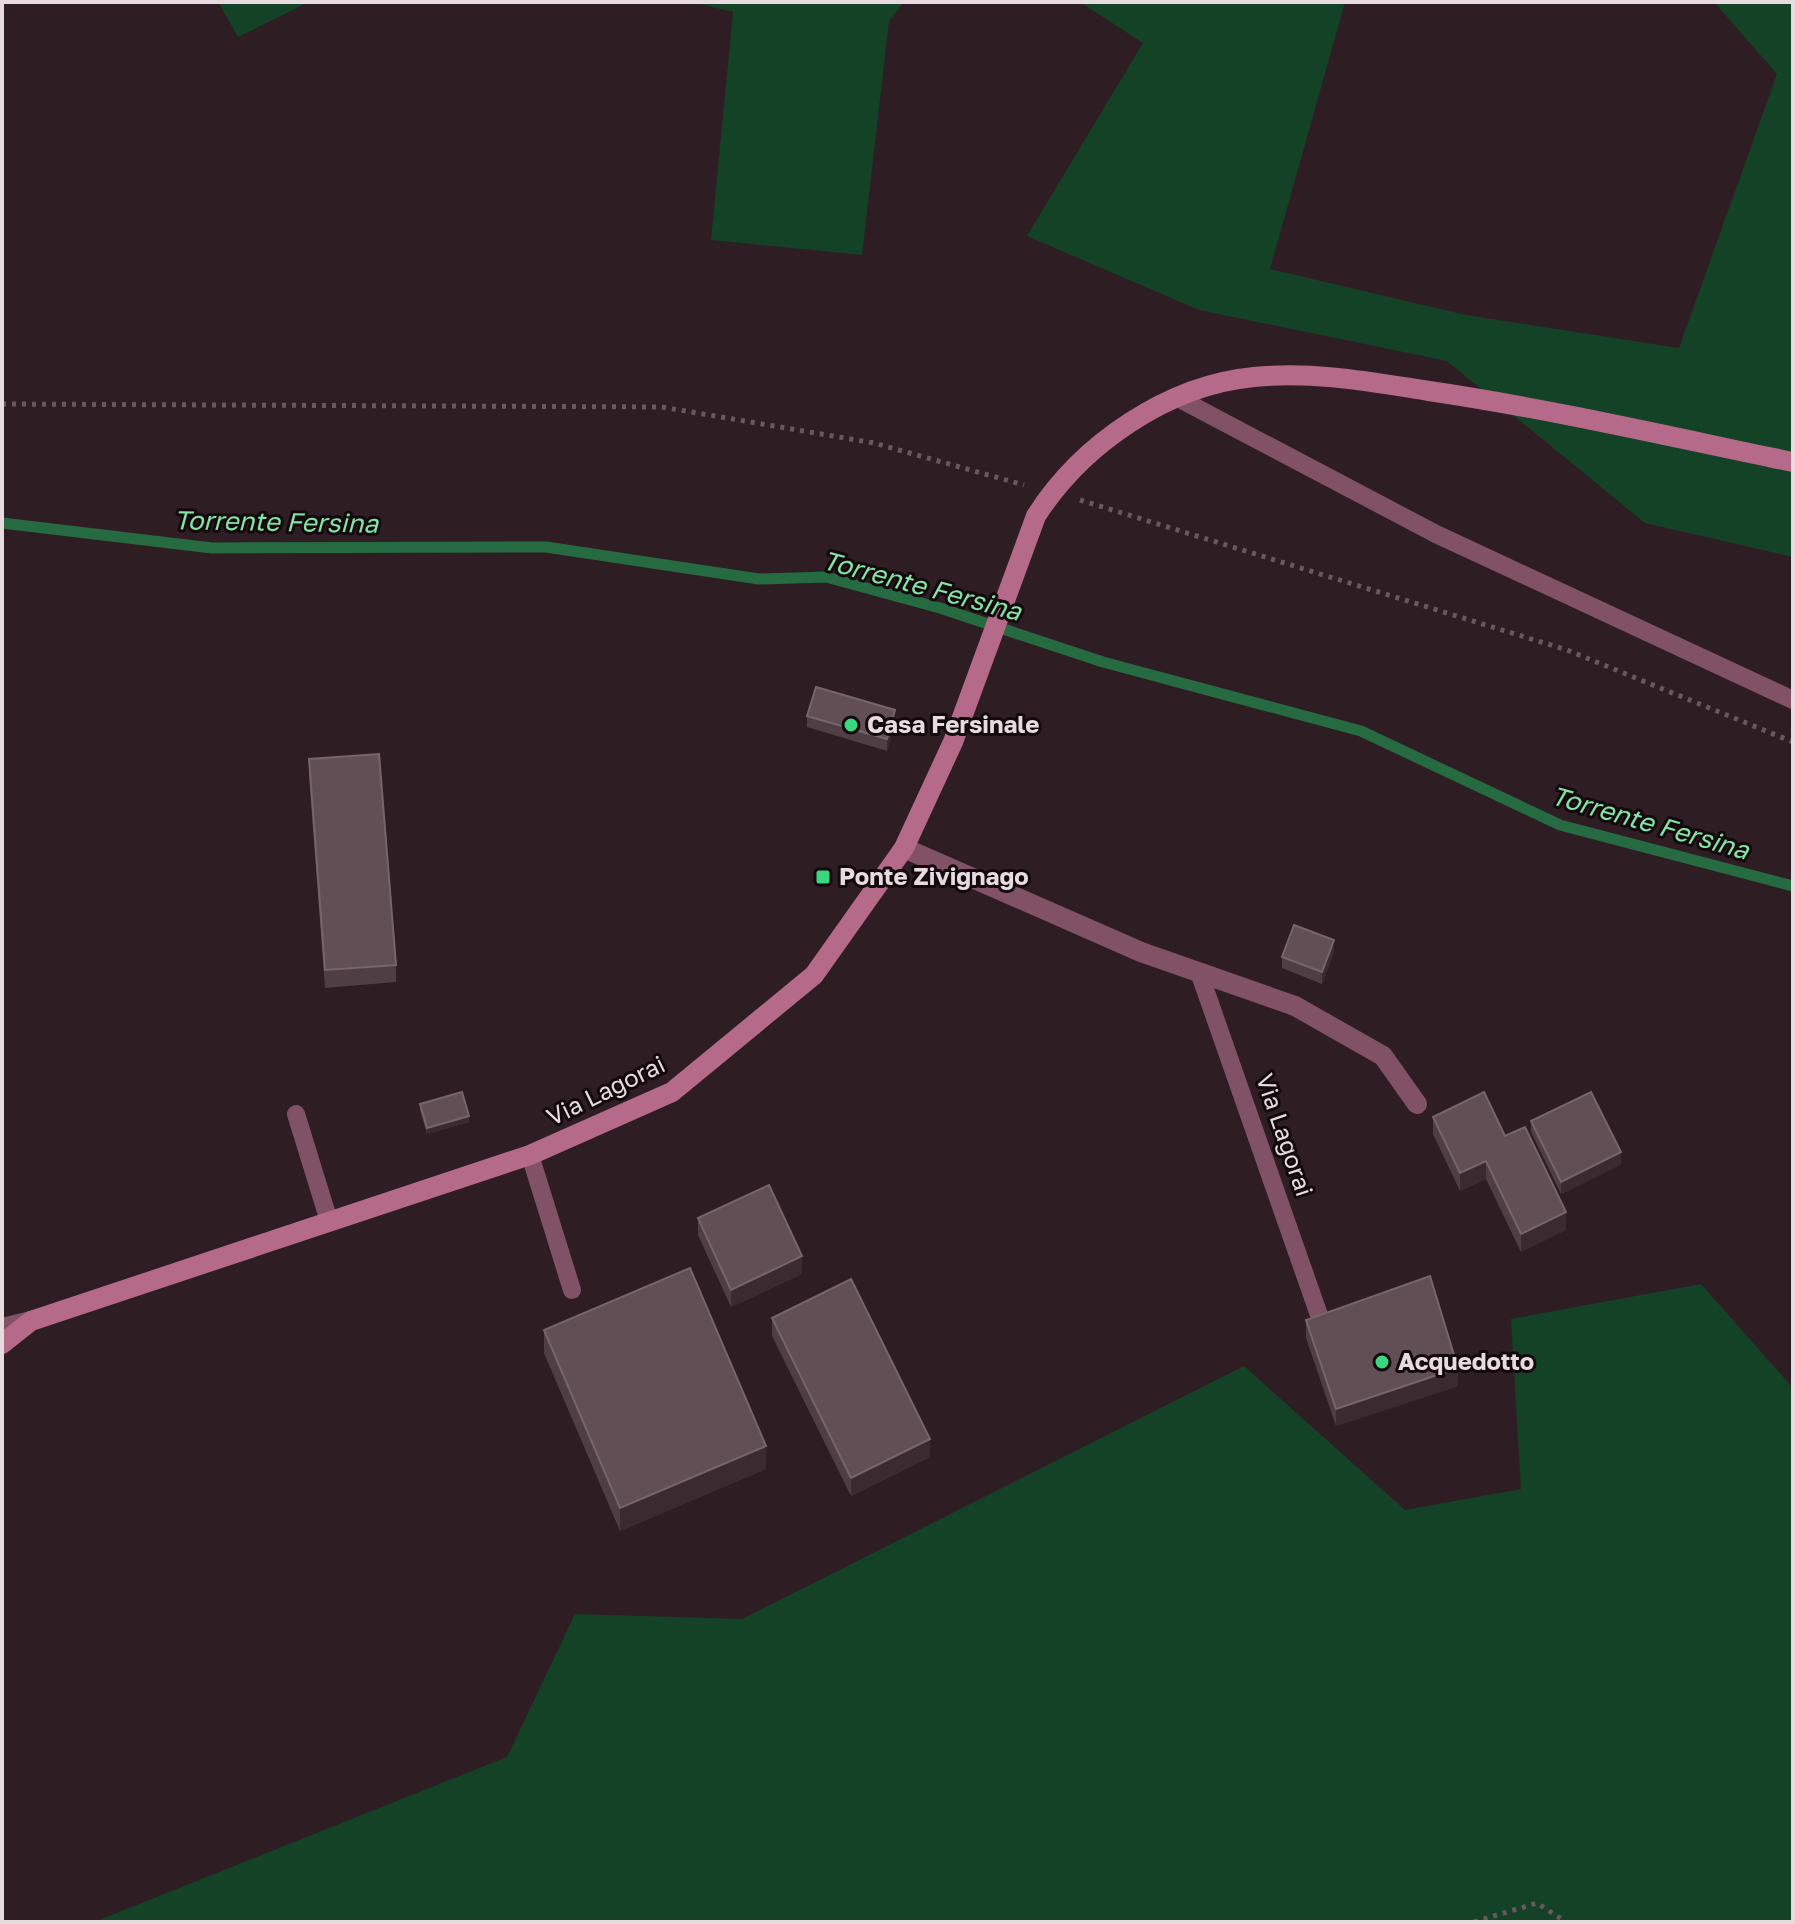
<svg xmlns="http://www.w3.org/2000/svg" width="1795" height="1924" font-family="'Golos Text',sans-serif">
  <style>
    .green { fill: #144226 }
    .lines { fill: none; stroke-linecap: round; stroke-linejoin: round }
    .stream { stroke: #266a41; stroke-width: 11 }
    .path { stroke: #69585f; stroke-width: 5; stroke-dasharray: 4 6; stroke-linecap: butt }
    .lane { stroke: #815165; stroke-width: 18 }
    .street { stroke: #815165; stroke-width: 20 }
    .secondary { stroke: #b66a8a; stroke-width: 20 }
    .wall { fill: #503e45 }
    .shaded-wall { fill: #3c2a31 }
    .building { fill: #614f55; stroke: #76656b; stroke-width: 2 }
    .poi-dot { fill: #37d880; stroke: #120a0d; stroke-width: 3 }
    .labels { text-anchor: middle; stroke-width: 6; stroke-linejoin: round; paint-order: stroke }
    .poi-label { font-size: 24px; font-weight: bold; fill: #e8dbe0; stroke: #120a0d; text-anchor: start }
    .street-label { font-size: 24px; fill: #e8dbe0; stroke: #120a0d }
    .water-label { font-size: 26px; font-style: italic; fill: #86e3a6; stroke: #120a0d }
  </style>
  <rect width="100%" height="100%" fill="#2f1d24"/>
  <path class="green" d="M218,2H309L238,37Z
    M692,2H904L889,21L862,255L711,240L733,12Z
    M1080,2H1345L1270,269L1466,315L1679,348L1777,74L1714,2H1706H1793V557L1645,523L1447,361L1199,310L1027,236L1143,43Z
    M1701,1284L1793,1388V1922H94L507,1757L575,1614L742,1619L1244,1366L1405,1510L1521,1489L1511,1319Z"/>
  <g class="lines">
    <path class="stream" d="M2,523L212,548L546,547L759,579L826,577L940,608L1103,662L1361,731L1560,825L1793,886"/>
    <path class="path" d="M2,404L662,407L874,443L1024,485
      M1080,500L1567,650L1793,742
      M1474,1922L1537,1903L1566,1922"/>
    <path class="lane" d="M1176,397L1436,534L1793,700
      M1199,972L1319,1315
      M296,1114L329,1221
      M530,1155L572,1290"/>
    <path class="street" d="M904,848L1141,952L1295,1006L1383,1056L1417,1104
      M2,1328L31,1321"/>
    <path class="secondary" d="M2,1344L31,1321L530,1155L672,1092L814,975L904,848L953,742L1036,516C1082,444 1168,385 1254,377C1314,371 1371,382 1429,391C1551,409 1672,437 1793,462"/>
  </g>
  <path class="wall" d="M807,716L895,722L887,751L807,727Z
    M309,759L396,965V982L325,988L309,776Z
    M1334,952L1322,984L1282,968V957Z
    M420,1104L469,1122L427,1134L420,1110Z
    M1433,1117L1505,1136L1566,1230L1521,1252L1486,1179L1460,1191L1433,1134Z
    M1531,1121L1621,1164L1561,1194L1531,1132Z
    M698,1218L802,1274L731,1307L698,1235Z
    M772,1318L930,1457L851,1496L772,1336Z
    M1306,1320L1458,1386L1336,1426L1306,1338Z
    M544,1330L766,1469L620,1531L544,1353Z"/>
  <path class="shaded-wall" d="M895,710V722L887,751V739Z
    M1334,940V952L1322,984V972Z
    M469,1116V1122L427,1134V1128Z
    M1621,1152V1164L1561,1194V1182Z
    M1486,1161V1179L1460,1191V1173Z
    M1566,1212V1230L1521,1252V1234Z
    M802,1256V1274L731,1307V1290Z
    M1458,1368V1386L1336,1426V1409Z
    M930,1439V1457L851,1496V1478Z
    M766,1446V1469L620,1531V1508Z"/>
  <path class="building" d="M816,687L895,710L887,739L807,716Z
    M379,754L396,965L325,970L309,759Z
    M1294,925L1334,940L1322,972L1282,957Z
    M462,1092L469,1116L427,1128L420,1104Z
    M1484,1092L1505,1136L1525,1127L1566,1212L1521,1234L1486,1161L1460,1173L1433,1117Z
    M1591,1092L1621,1152L1561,1182L1531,1121Z
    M769,1185L802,1256L731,1290L698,1218Z
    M690,1268L766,1446L620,1508L544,1330Z
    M1430,1276L1458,1368L1336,1409L1306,1320Z
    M851,1279L930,1439L851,1478L772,1318Z"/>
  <g class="poi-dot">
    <circle cx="851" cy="725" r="8"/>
    <rect x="815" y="869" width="16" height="16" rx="4"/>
    <circle cx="1382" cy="1362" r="8"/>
  </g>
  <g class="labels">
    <g class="poi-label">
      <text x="867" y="733">Casa Fersinale</text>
      <text x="839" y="885">Ponte Zivignago</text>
      <text x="1398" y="1370">Acquedotto</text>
    </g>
    <g class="street-label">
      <text transform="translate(606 1091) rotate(-26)" y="8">Via Lagorai</text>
      <text transform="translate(1284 1135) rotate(71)" y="8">Via Lagorai</text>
    </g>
    <g class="water-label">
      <text transform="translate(276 522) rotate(1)" y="9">Torrente Fersina</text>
      <text transform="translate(922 586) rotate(15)" y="9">Torrente Fersina</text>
      <text transform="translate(1650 823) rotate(16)" y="9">Torrente Fersina</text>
    </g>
  </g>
  <rect width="1795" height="1924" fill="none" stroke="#e8dbe0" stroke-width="8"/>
</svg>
